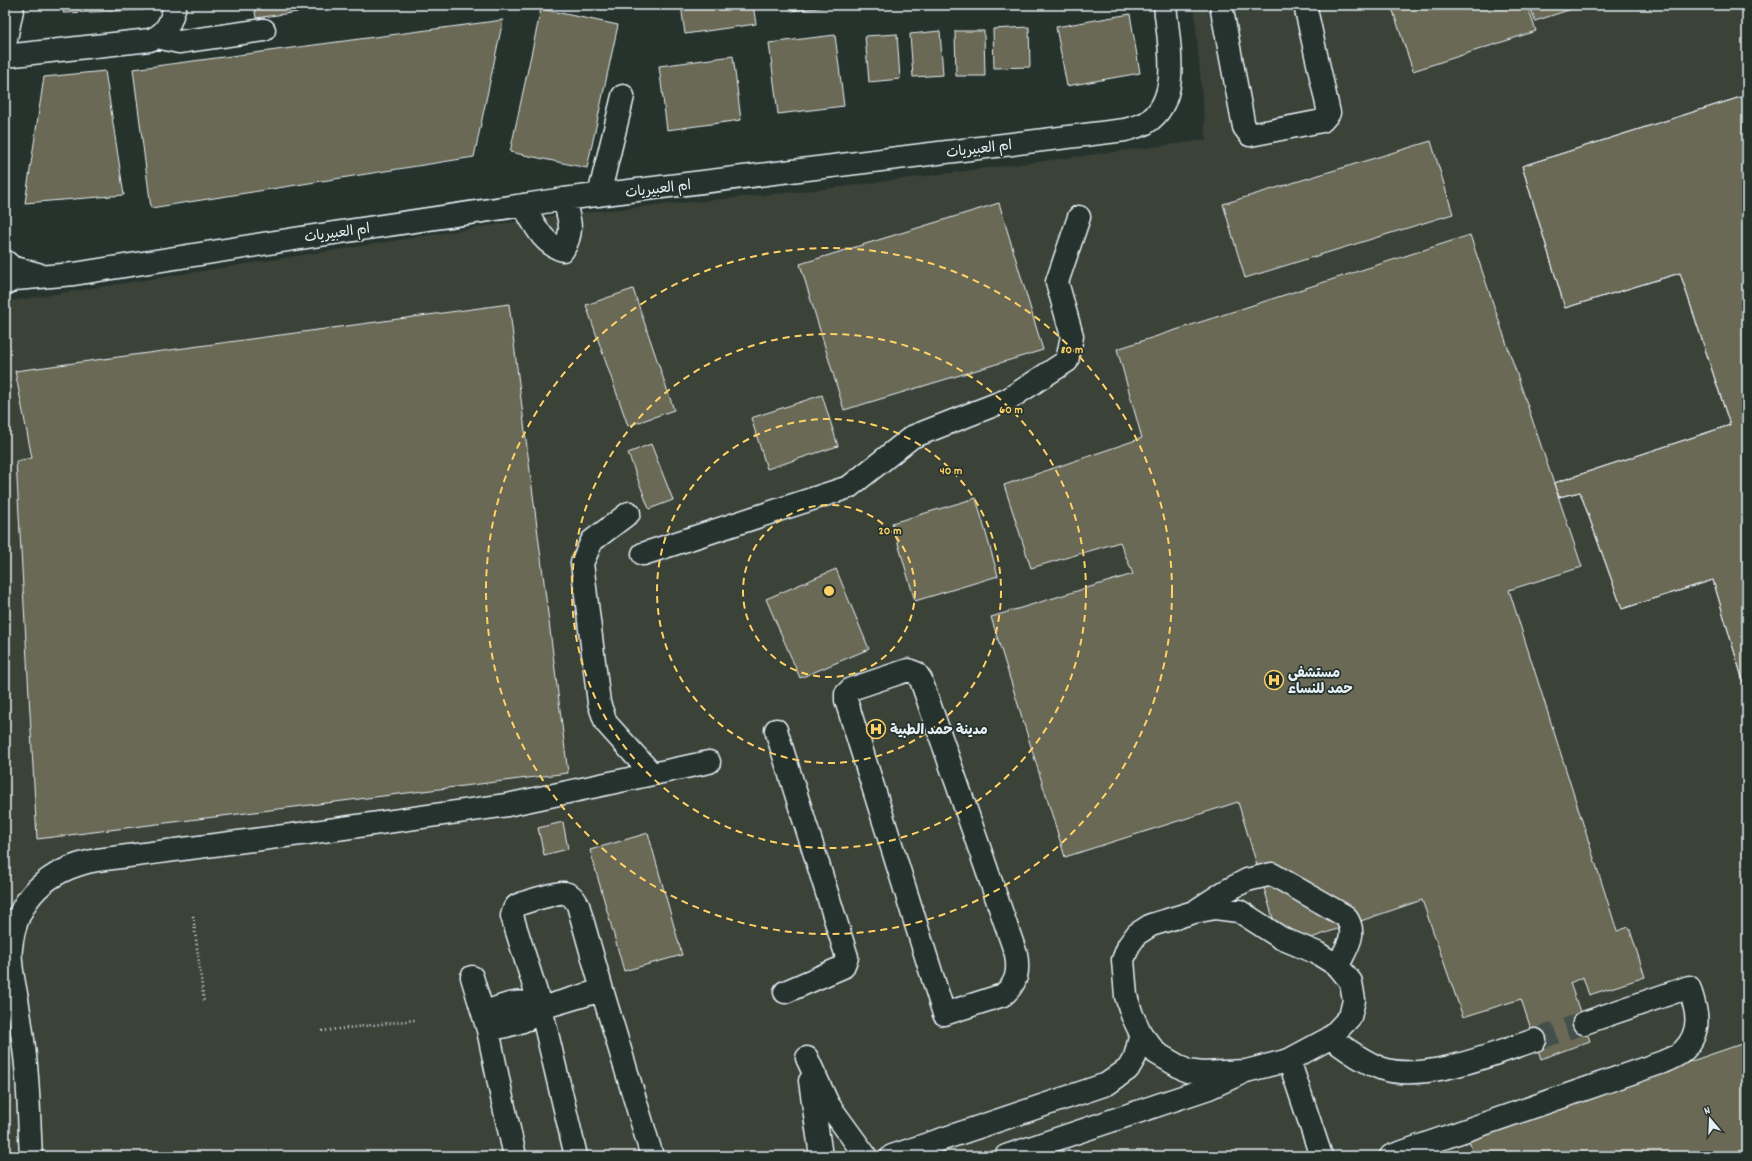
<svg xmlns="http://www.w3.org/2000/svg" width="1752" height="1161" font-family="Dekko,'Playpen Sans Arabic',sans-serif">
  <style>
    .built { fill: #3b4339 }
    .building { fill: #6b6955; stroke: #e8f1f8 }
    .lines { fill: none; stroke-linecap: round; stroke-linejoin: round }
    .minor-tunnel { stroke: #43504b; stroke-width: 22; stroke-dasharray: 22 11; stroke-linecap: butt }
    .minor-casing { stroke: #e8f1f8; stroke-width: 25 }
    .path { stroke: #e8f1f8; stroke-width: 2.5; stroke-dasharray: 1 3; stroke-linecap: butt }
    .minor { stroke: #26332d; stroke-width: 22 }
    .ring { fill: none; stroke: #ffd166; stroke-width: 2; stroke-dasharray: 7 5 }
    .labels { text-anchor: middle; stroke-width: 3.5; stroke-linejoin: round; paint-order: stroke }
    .street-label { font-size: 14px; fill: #e8f1f8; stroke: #26332d }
    .poi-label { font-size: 14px; font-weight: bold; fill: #e8f1f8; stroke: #26332d; text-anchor: start }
    .centre { fill: #ffd166; stroke: #26332d; stroke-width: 2 }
    .ring-label { font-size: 12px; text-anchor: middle; font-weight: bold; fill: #ffd166; stroke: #26332d; stroke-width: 3.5; stroke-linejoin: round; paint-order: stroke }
  </style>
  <rect width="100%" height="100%" fill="#26332d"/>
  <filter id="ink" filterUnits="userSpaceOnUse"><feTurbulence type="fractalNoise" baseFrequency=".025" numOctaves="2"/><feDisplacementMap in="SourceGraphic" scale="8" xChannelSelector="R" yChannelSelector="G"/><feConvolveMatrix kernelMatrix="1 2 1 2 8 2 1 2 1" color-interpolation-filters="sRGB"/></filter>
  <g filter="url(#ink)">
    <path class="built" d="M1194,5H1747V1156H5V302L558,215L826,189L1206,140Z"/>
    <path class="building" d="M65,5H146L145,10L63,13Z
      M254,5H347L256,18Z
      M681,5H753L756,24L685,34Z
      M791,5H844L791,11Z
      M1391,5H1527L1536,31L1413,71Z
      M1530,5H1584L1535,21Z
      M541,9L618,25L587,168L510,152Z
      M1130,14L1140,73L1067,86L1056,27Z
      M503,20L474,157L151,208L133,69Z
      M1029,27L1030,67L994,68L993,29Z
      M940,31L943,75L913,77L910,34Z
      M955,31H984L985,76H956Z
      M897,34L900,79L869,82L865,36Z
      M835,35L844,106L778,114L769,43Z
      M733,56L741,120L667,130L659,66Z
      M105,71L124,195L25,203L44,77Z
      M1747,95V688H1745L1713,580L1622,609L1580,492L1559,497L1554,483L1730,425L1680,273L1565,308L1522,166Z
      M1747,95V688H1745L1713,580L1622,609L1580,492L1559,497L1554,483L1730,425L1680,273L1565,308L1522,166Z
      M1431,141L1453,214L1245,278L1223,204Z
      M999,203L1043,350L844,410L800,264Z
      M1470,235L1582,567L1509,590L1617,931L1629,927L1645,977L1589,995L1583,977L1570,983L1590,1041L1541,1059L1521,999L1463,1017L1422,900L1282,948L1238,802L1065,857L991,617L1133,574L1120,542L1031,568L1004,485L1142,438L1117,349Z
      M633,289L674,410L628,426L586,305Z
      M509,304L568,773L37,839L16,461L32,458L15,371Z
      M822,395L838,446L767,469L751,418Z
      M651,444L673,500L649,509L628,453Z
      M976,498L998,576L915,601L892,523Z
      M836,569L869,649L800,678L766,599Z
      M563,822L568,849L544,855L538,828Z
      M648,833L682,955L624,971L590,850Z
      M1747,1042V1156H1474L1468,1138Z"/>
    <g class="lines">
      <path class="minor-tunnel" d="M1535,1040L1584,1023"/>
      <g class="minor-casing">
        <path id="minor" d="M1221,5L1244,127L1250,135L1322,121L1329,113L1305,5
          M157,37L179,42L264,30
          M5,44L13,5
          M5,56L150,40C167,34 171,22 175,5
          M599,195L623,96
          M523,205C534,223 542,244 563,250C575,229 569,221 564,199
          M5,261L12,267L38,274
          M5,284L15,279L74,274L307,237L564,199L1125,130C1132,128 1140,126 1146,123C1183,100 1168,41 1165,5
          M629,513L592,541L582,563L599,703L606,723L652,774
          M643,554L849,487L912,437L1007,400L1067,361L1072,336L1057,282L1079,217
          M908,670L916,673L921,680L1016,954C1019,971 1017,984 1003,995L944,1014L846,700V694L851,689Z
          M776,730L847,957L843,967L785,992
          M1197,910L1226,891L1247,880L1272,874L1345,916C1359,934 1346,947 1338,966
          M472,977L488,1030L502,1098L515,1156
          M483,1013C504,1006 519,996 541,1008
          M488,1030C507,1025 528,1024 541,1008L602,990
          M1330,1038C1347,1049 1364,1063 1383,1069C1426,1082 1493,1054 1535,1040
          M807,1058L828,1104L865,1155
          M1289,1060L1321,1156
          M810,1081L821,1156
          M31,1156C29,1123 29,1089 25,1056C23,1037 20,1018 17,999C14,982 9,964 11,948C16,897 49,869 97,860L308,833L507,805L709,762
          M576,1156L541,1008L512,916C513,912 514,907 518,905C524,902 559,892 564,893C571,894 575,899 578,905L602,990L652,1156
          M892,1156L1107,1084L1128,1069L1135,1057L1141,1034
          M1006,1156L1209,1088L1246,1071L1289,1060L1330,1038L1350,1017L1354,1000L1351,982L1338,966L1317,953L1281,938L1239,911L1215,908L1194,912L1151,925L1137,934L1129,945L1123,960L1126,996L1132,1015L1141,1034L1156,1053L1187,1071L1202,1073L1246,1071
          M1391,1156L1663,1062C1669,1059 1678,1056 1683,1051C1703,1031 1697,1010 1689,987L1584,1023"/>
      </g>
      <path class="path" d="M193,916L204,1002
        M322,1031L415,1020"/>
      <use href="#minor" class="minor"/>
    </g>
  </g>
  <g class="ring">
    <circle cx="829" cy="591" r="86"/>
    <circle cx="829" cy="591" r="172"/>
    <circle cx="829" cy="591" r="257"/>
    <circle cx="829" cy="591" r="343"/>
  </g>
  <defs>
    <g id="hospital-ring" transform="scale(1)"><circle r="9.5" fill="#26332d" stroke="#ffd166" stroke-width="1.5"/><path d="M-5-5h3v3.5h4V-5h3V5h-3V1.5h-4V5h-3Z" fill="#ffd166"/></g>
  </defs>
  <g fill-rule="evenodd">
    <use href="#hospital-ring" x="1274" y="680"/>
    <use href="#hospital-ring" x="876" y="729"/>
  </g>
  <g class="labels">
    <g class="street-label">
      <text transform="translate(979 148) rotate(-7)" y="5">ام العبيريات</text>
      <text transform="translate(658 188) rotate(-7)" y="5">ام العبيريات</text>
      <text transform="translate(337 232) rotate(-8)" y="5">ام العبيريات</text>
    </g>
    <g class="poi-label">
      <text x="1288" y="677">مستشفى<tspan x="1288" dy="16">حمد للنساء</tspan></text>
      <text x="890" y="734">مدينة حمد الطبية</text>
    </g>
  </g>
  <circle cx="829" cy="591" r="6" class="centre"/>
  <g class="ring-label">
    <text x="1072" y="353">80 m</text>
    <text x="1011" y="413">60 m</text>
    <text x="951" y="474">40 m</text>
    <text x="890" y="534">20 m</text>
  </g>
  <rect width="1752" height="1161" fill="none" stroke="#26332d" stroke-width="20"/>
  <rect x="10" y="10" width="1732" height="1141" fill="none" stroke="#e8f1f8" stroke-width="1.5" filter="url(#ink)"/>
  <g transform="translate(1710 1119) rotate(341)" stroke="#26332d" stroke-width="3" paint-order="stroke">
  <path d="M0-3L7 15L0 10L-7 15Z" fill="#e8f1f8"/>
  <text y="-6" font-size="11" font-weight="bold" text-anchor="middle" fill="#e8f1f8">N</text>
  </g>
</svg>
